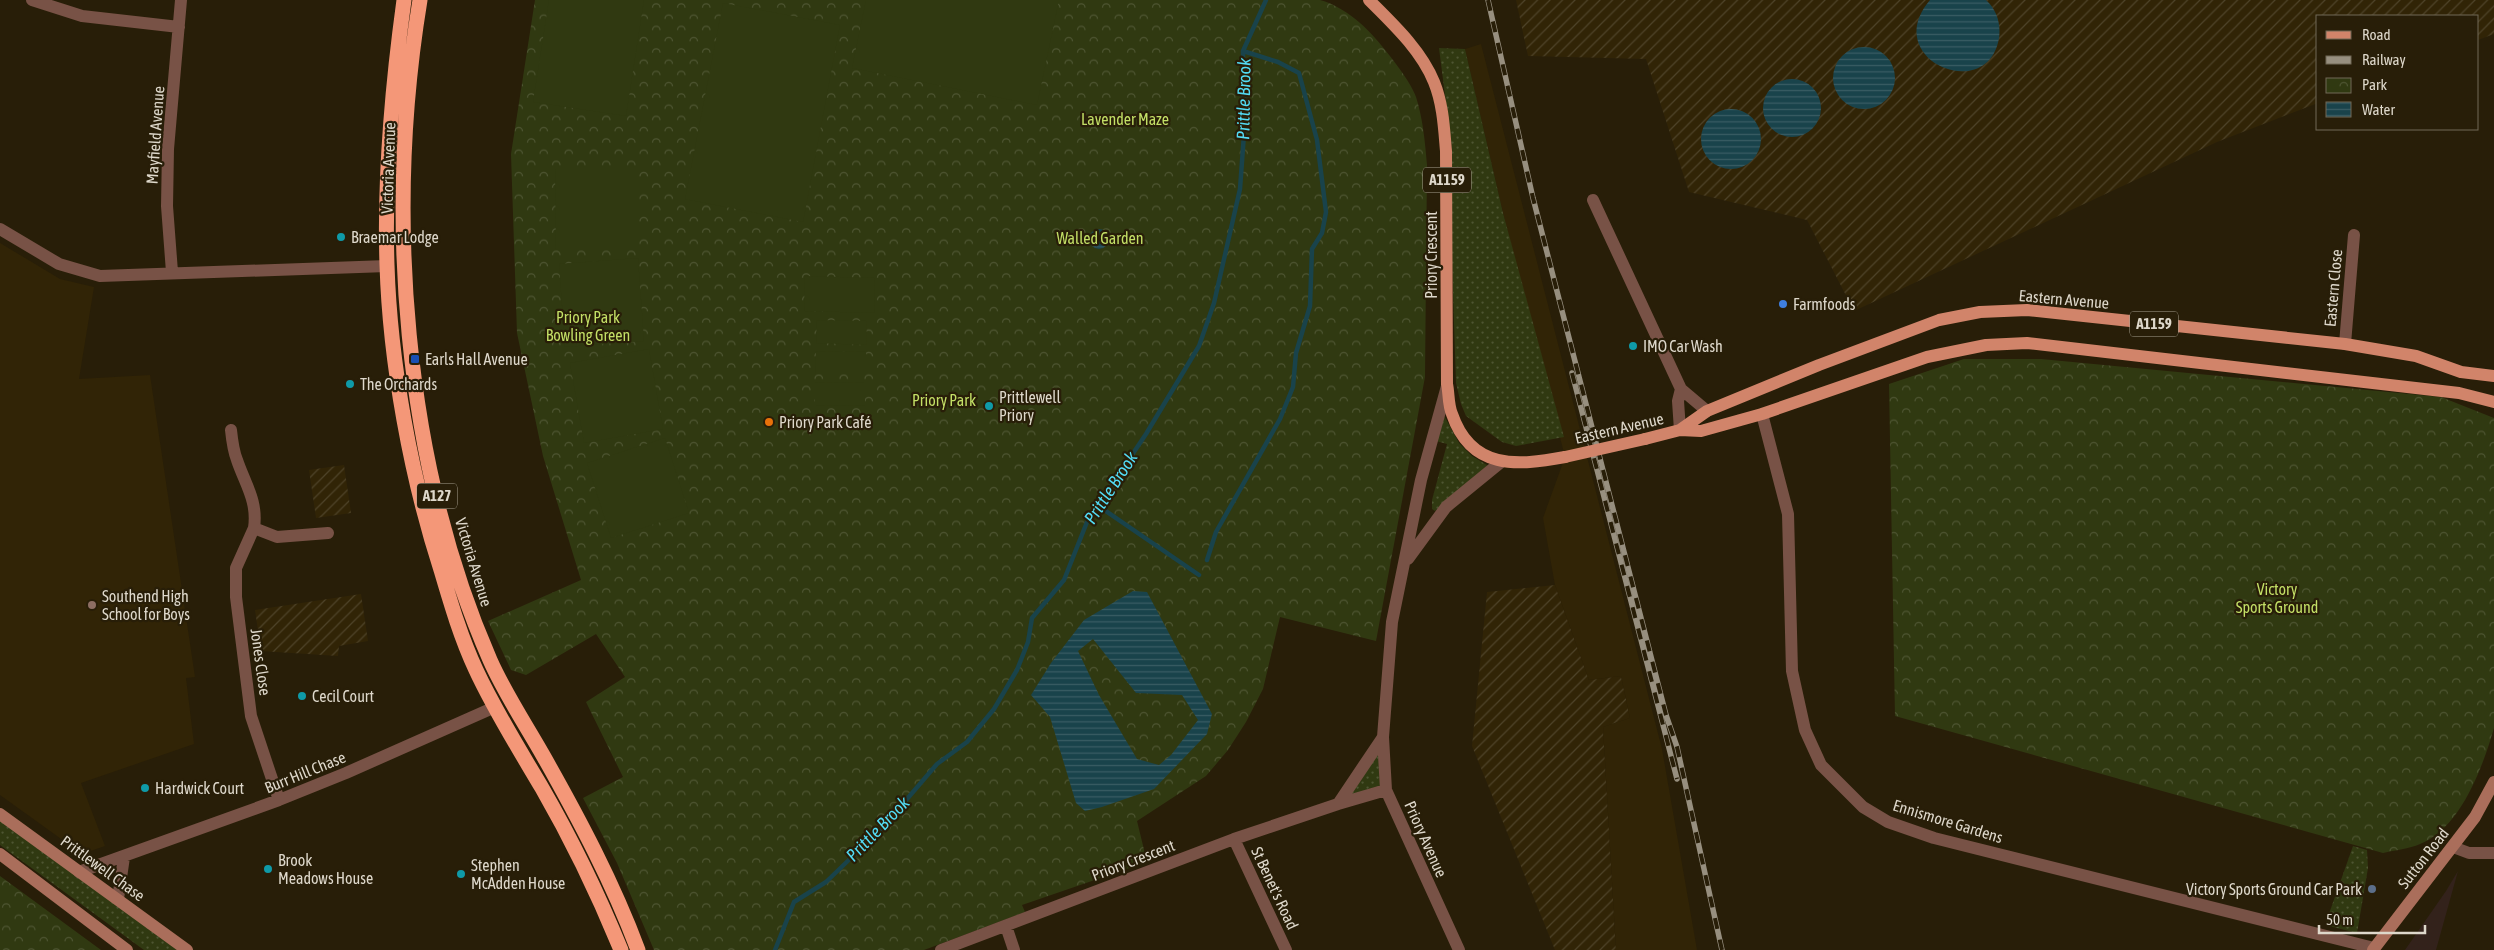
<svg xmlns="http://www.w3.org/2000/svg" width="2494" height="950" font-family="'Asap Condensed',sans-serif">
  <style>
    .commercial { fill: #33221b }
    .industrial { fill: url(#industrial-furrows) }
    .built { fill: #312406 }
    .grass { fill: url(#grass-dots) }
    .park { fill: url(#park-crowns) }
    .pitch { fill: #303911 }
    .water { fill: url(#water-rules); fill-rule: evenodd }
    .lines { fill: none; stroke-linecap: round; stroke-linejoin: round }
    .stream { stroke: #19434b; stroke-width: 4.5 }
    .street { stroke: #785246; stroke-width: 12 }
    .secondary { stroke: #aa6e5b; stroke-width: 12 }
    .primary { stroke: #d1846a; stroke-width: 12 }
    .highway { stroke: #f49778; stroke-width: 15 }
    .rail-casing { stroke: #978f7f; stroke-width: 5.5 }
    .rail { stroke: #281e08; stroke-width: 4; stroke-dasharray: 11; stroke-linecap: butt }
    .primary-bridge { stroke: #d1846a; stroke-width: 12 }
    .culture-dot { fill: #0f9aa8; stroke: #281e08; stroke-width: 2 }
    .shop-dot { fill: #3f7fe0; stroke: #281e08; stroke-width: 2 }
    .transit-dot { fill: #1a4fb4; stroke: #281e08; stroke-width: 2 }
    .food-dot { fill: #e8710a; stroke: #281e08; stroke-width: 2 }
    .education-dot { fill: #8d6e63; stroke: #281e08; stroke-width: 2 }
    .service-dot { fill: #5c6f8a; stroke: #281e08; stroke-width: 2 }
    .labels { text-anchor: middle; stroke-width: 4.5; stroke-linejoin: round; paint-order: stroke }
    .shield { fill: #281e08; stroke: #a7a090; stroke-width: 1 }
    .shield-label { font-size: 15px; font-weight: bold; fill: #ded8cb }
    .park-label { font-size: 16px; fill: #c3df66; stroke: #281e08 }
    .street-label { font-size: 16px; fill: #ded8cb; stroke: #281e08 }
    .poi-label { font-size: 16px; fill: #ded8cb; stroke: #281e08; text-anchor: start }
    .water-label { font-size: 18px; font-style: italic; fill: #53dbf4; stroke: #281e08 }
  </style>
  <defs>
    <pattern id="industrial-furrows" width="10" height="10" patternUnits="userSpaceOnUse" patternTransform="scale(1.25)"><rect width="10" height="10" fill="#312406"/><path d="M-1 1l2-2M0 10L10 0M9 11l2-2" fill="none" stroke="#4e4329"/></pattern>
    <pattern id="grass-dots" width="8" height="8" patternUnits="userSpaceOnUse" patternTransform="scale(1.25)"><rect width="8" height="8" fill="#303911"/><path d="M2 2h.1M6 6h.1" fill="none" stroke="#4e5532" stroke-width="1.8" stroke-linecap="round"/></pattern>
    <pattern id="park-crowns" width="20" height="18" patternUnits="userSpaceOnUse" patternTransform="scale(1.25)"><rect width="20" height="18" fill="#303911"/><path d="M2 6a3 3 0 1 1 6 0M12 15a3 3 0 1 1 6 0" fill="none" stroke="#4e5532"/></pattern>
    <pattern id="water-rules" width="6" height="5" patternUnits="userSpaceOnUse" patternTransform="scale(1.25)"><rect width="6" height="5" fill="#19434b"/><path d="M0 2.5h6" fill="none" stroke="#3a5d64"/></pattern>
  </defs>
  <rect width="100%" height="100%" fill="#281e08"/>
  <path class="commercial" d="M2458,871L2436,950H2405L2446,891Z"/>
  <path class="industrial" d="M1516,0H2494V34L2478,40V16H2318V103L2217,142L1854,311L1807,220L1689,192L1646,59L1528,56Z
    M344,465L351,513L316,518L309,470Z
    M1555,585L1589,680L1621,676L1630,718L1603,727L1616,950H1555L1472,746L1487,592Z
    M361,594L368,641L339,646L338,656L261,651L255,610Z"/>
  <path class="built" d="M1481,44L1662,749L1697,950H1616L1603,727L1630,718L1621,676L1589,680L1555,585L1543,518L1565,457L1503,213L1465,49Z
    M0,243L60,279L94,287L79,379L150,375L195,677L186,678L194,744L81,783L105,846L82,854L0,795Z"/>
  <path class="grass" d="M1439,48L1465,49L1503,213L1564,437L1516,446L1502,442L1466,416L1461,404L1456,383L1452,263V150Z
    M1441,410L1459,443L1472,456L1487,465L1486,468L1435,511L1432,509V500L1447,444L1436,441Z
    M1383,737L1386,790L1338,804Z
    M0,819L180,950H144L0,845Z
    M2353,846L2367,850L2368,868L2357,933L2325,925Z"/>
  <path class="park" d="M535,0H1320C1333,3 1350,14 1360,23C1374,34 1411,80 1416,97C1423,119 1425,142 1427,165L1425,377L1376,641L1280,617L1263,689L1246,722L1228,750L1206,776L1137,821L1147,862L1022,905L1025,912L924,950H654L617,863L583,798L623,777L586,702L625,677L596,634L526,675L511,670L488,621L581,580L543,456L517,333L511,154Z
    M1964,359H2041L2441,397L2494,418V728C2483,766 2461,828 2420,844C2409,849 2395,850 2383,853L1895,716L1889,384Z
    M0,876L101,950H0Z"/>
  <path class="pitch" d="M549,0H644L626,116L533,102Z
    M866,0H1059L1037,105L852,68Z
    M723,3L840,25L803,222L685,199Z
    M555,169H638V249H556Z
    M638,258L644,341L565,347L559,264Z
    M805,276L875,278L874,313L804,311Z
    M817,320L867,321L866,345L816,343Z
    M649,349L663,429L584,443L570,363Z
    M816,351L866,352V374H815Z
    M815,382L865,383V406L815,405Z
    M665,438L689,513L611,538L587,463Z"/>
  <path class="water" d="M1930,0H1986C1997,10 2001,24 1999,38C1988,105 1879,60 1930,0Z
    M1833 78a31 31 0 1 1 62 0a31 31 0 1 1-62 0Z
    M1763 108a29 29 0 1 1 58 0a29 29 0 1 1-58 0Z
    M1701 139a30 30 0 1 1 60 0a30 30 0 1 1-60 0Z
    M1089 239a10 10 0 1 1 20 0a10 10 0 1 1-20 0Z
    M1133,591L1147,592L1212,714L1207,734L1154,789L1102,807L1085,811L1076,803L1050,717L1031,695L1051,663L1084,620ZM1093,639L1136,693L1182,695L1198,720L1171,755L1159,765L1137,759L1099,695L1078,651Z"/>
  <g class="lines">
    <path class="stream" d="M1097,505L1199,575
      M1207,560L1216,532L1280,419L1293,387L1296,353L1310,306L1312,249L1322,233L1326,212L1317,140L1299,73L1278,62L1243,51
      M775,950L794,902L826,882L883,827L937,764L967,742L994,709L1017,670L1028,642L1032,618L1064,580L1087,522L1146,434L1199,346L1214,303L1240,189L1244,134L1243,51L1266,0"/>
    <path class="street" d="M32,0L82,16L179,27
      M1593,200L1681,389L1707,411
      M0,229L59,264L100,276L387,266
      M172,272L167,206L168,149L181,0
      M2345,344L2354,235
      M1762,414L1788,514L1792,671L1805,730L1821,765L1863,807L1888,822L1934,838L2374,948
      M231,430C232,440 233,450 237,460C245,484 258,501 254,528L277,537L328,533
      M1680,430L1678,401L1681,389
      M254,528L236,568V597L251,716L279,800
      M1408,559L1446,507L1501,462
      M1383,737L1386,790L1459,950
      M1338,804L1386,790
      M1234,839L1286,950
      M2453,847L2469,853H2494
      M79,872L279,800L346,773L495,707
      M118,899L124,857
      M1006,926L1014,950
      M941,950L1234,839L1338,804L1383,737L1392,622L1421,480L1447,386"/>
    <path class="secondary" d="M0,814L187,950
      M0,854L127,950
      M2373,950L2475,817L2494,782"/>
    <path class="primary" d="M1369,0C1393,24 1421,50 1434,82C1443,104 1444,128 1446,151L1447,384C1449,393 1448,405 1452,414C1471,470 1517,466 1565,457
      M1680,430L1707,411L1819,365L1939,320L1980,312L2027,310L2345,344L2416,356L2461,372L2494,376
      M1645,439L1680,430L1701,431L1762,414L1927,357L1986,345L2027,343L2459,393L2494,402"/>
    <path class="highway" d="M404,0C392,88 384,176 387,265C390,363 411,477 441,570C451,604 461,638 476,670C495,711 519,749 542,788C572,840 598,894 621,950
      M420,0C385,213 403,461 490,660C505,694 526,725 544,757C579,819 613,883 638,950"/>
    <g class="rail-casing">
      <path id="rail" d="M1488,0L1533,198L1666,715L1677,747L1722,950
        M1572,373L1677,779"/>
    </g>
    <use href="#rail" class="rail"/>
    <path class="primary-bridge" d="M1565,457L1645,439"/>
  </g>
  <g class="culture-dot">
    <circle cx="341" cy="237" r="5"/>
    <circle cx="1633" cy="346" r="5"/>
    <circle cx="350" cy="384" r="5"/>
    <circle cx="989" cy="406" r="5"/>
    <circle cx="302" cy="696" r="5"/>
    <circle cx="145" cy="788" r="5"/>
    <circle cx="268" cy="869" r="5"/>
    <circle cx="461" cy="874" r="5"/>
  </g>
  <circle class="shop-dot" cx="1783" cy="304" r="5"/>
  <rect class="transit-dot" x="410" y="354" width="10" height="10" rx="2.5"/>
  <circle class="food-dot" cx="769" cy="422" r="5"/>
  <circle class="education-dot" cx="92" cy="605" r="5"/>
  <circle class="service-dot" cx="2372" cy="889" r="5"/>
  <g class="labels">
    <g class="shield">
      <rect x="1423" y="167.5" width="48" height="25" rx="4"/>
      <rect x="2130" y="311.5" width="48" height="25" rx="4"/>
      <rect x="417" y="483.5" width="40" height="25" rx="4"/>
    </g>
    <g class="shield-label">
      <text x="1447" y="185">A1159</text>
      <text x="2154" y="329">A1159</text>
      <text x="437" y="501">A127</text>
    </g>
    <g class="park-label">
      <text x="1125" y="125">Lavender Maze</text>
      <text x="1100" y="244">Walled Garden</text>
      <text x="588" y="323">Priory Park<tspan x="588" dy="18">Bowling Green</tspan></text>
      <text x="944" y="406">Priory Park</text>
      <text x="2277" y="595">Victory<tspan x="2277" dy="18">Sports Ground</tspan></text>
    </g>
    <g class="street-label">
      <text transform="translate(155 135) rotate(-86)" y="6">Mayfield Avenue</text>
      <text transform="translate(388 168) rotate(-88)" y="6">Victoria Avenue</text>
      <text transform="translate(1431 255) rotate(-90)" y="6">Priory Crescent</text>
      <text transform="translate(2333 288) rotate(-85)" y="6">Eastern Close</text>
      <text transform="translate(2064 299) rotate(5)" y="6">Eastern Avenue</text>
      <text transform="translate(1619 428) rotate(-13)" y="6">Eastern Avenue</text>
      <text transform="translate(474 562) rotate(73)" y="6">Victoria Avenue</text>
      <text transform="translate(261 662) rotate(82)" y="6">Jones Close</text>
      <text transform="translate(305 772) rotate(-22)" y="6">Burr Hill Chase</text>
      <text transform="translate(1948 821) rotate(17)" y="6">Ennismore Gardens</text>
      <text transform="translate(1426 839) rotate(66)" y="6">Priory Avenue</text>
      <text transform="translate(2423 858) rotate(-52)" y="6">Sutton Road</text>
      <text transform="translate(1133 860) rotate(-21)" y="6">Priory Crescent</text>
      <text transform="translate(103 868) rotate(36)" y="6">Prittlewell Chase</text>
      <text transform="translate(1275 888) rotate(65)" y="6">St Benet's Road</text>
    </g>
    <g class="poi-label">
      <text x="351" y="243">Braemar Lodge</text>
      <text x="1793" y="310">Farmfoods</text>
      <text x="1643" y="352">IMO Car Wash</text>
      <text x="425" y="365">Earls Hall Avenue</text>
      <text x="360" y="390">The Orchards</text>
      <text x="999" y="403">Prittlewell<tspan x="999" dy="18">Priory</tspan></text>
      <text x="779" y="428">Priory Park Café</text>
      <text x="102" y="602">Southend High<tspan x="102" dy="18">School for Boys</tspan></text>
      <text x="312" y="702">Cecil Court</text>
      <text x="155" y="794">Hardwick Court</text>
      <text x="278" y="866">Brook<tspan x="278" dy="18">Meadows House</tspan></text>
      <text x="471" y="871">Stephen<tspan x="471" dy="18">McAdden House</tspan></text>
      <text x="2362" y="895" text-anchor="end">Victory Sports Ground Car Park</text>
    </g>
    <g class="water-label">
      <text transform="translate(1244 99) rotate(-89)" y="6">Prittle Brook</text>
      <text transform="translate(1111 488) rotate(-57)" y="6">Prittle Brook</text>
      <text transform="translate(878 829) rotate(-46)" y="6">Prittle Brook</text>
    </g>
  </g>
  <rect x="2316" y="15" width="162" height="115" fill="#281e08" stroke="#716856"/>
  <rect x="2326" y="31" width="25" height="8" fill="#d1846a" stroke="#716856"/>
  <text x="2362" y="40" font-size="15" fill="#ded8cb">Road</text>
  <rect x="2326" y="56" width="25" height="8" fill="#978f7f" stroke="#716856"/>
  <text x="2362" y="65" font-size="15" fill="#ded8cb">Railway</text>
  <rect x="2326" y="78" width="25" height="15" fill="url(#park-crowns)" stroke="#716856"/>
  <text x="2362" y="90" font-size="15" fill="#ded8cb">Park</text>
  <rect x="2326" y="102" width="25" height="15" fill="url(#water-rules)" stroke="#716856"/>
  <text x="2362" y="115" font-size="15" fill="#ded8cb">Water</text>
  <path d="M2319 925v8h106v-8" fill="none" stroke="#ded8cb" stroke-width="2.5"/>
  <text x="2326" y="925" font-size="15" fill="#ded8cb" stroke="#281e08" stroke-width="4" paint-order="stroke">50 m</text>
</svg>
